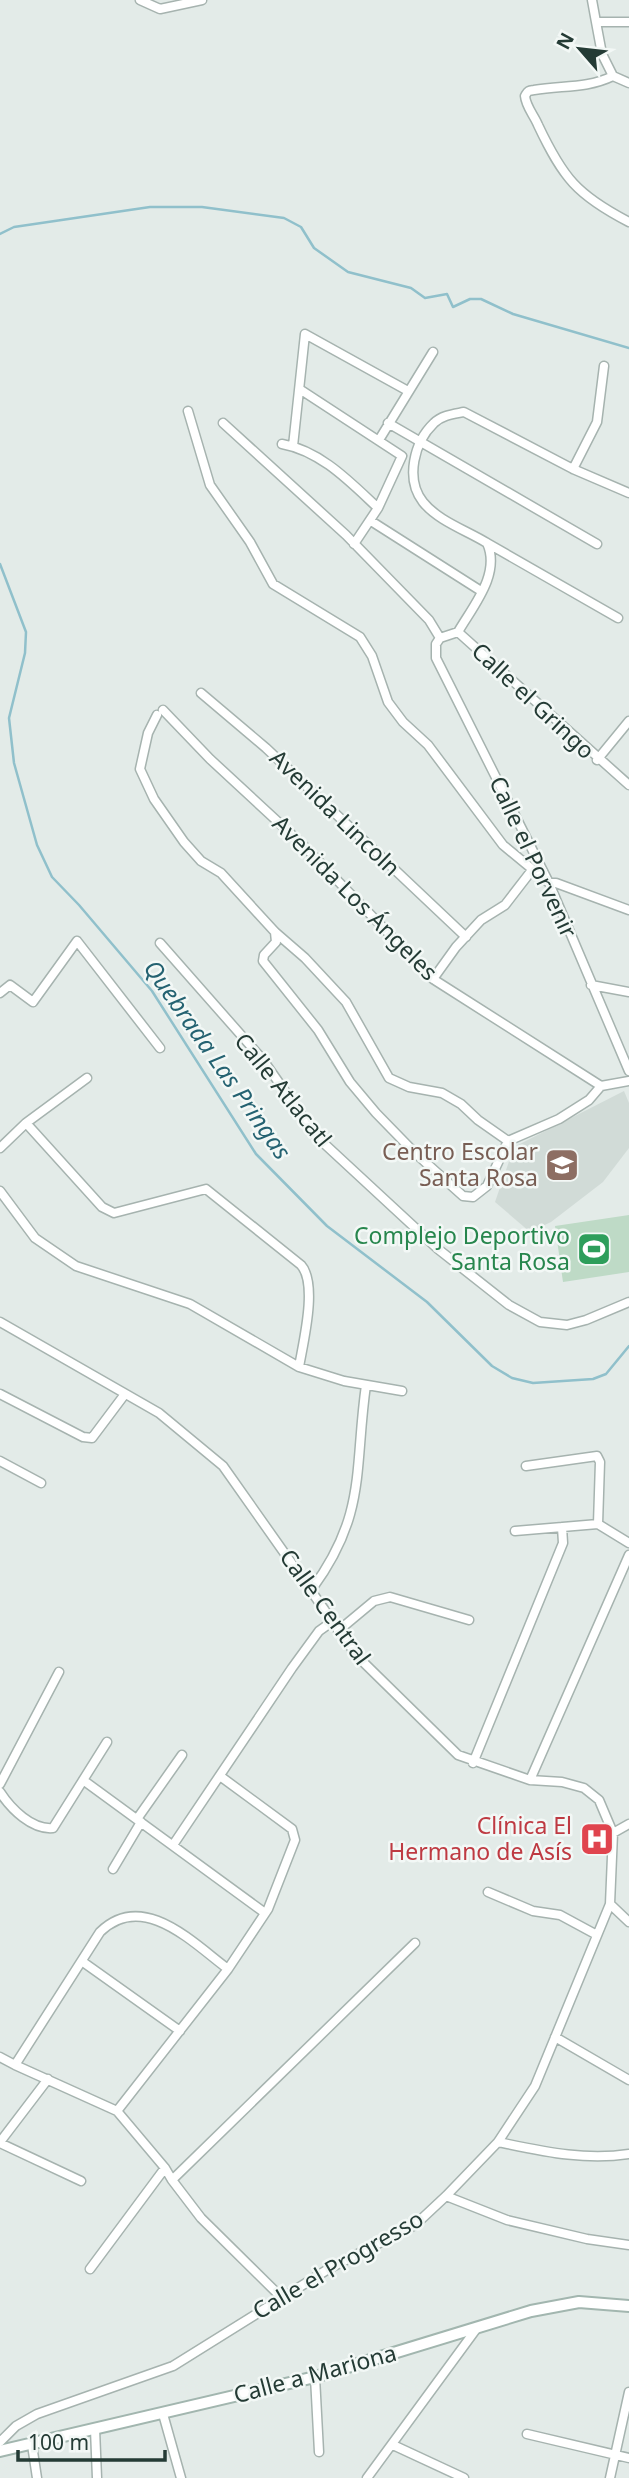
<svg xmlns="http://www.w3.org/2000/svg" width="629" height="2478" font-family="'Noto Sans',sans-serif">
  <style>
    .built { fill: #d1dbd7 }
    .pitch { fill: #bedac6 }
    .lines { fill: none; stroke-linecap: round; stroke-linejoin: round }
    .stream { stroke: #90c0cb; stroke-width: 2.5 }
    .minor-casing { stroke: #a6b3af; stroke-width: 11 }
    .secondary-casing { stroke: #a2b6af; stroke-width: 14 }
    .minor { stroke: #fff; stroke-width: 8 }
    .secondary { stroke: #fff; stroke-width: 10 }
    .labels { text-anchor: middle; stroke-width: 5; stroke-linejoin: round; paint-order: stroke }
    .street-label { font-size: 23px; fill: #243b35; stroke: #f3f8f6 }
    .education-label { font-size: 23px; fill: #785e54; stroke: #f3f8f6; text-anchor: end }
    .leisure-label { font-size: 23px; fill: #27864d; stroke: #f3f8f6; text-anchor: end }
    .health-label { font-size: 23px; fill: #be3a42; stroke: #f3f8f6; text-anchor: end }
    .water-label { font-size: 24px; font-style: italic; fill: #246271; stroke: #f3f8f6 }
  </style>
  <rect width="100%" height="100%" fill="#e3ebe8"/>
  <path class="built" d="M624,1091L629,1103V1148L603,1182L551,1222L530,1232L495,1202L514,1147Z"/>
  <path class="pitch" d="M629,1215V1272L563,1282L555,1226Z"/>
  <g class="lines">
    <path class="stream" d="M0,234L14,227L150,207H202L284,218L301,227L314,248L348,272L411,288L425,298L447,294L453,307L470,299H481L513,314L629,348
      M0,564L26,632L25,653L9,718L14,763L37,845L52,877L79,905L152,991L256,1154L327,1226L427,1302L492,1366L512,1378L533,1383L593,1379L606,1374L629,1346"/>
    <g class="minor-casing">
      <path id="minor" d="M140,0L160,9L202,0
        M592,0L596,22
        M629,22H596L602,54L613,76C586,89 562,85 534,90C527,91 528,91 525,96C526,107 534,115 538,125C563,178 577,195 629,222
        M613,76L629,83
        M301,390L402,456L378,508L354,544
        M188,411L210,485L250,542L273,584L360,637L372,656L388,702L403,722L428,745L503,845L549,883H556L629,910
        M223,423L346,535L429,620L440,638
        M388,423L597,544
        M379,440L433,352
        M282,444C321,451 350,482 378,508
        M293,446L305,334L408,391
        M573,469L597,422L604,366
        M371,521L481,591
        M487,543L618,618
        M458,632C473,606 501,574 487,543C468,531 438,521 423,502C405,479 414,442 434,423C442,415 454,414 464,412L573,469L629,493
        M201,693L266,748L466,937
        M163,710L210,759L303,845L433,979L601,1086
        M157,715L148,733L140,769L154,799L184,842L201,861L221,873L275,932L305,958L346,1002L389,1078L409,1087L442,1093L461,1104L478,1120L508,1141L559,1119L589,1100L601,1086L629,1081
        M597,760L629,721
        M629,785L458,632L440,638L436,644V658L549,883L629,1071
        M275,932L276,942L264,955L263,961L318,1030L350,1082L376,1113L414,1152L463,1196L473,1197L487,1186L508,1141
        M160,943L263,1060L317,1137L438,1249L509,1305L540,1322L567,1325L586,1320L629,1302
        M433,979L456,947L481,920L505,905L532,870
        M591,985L629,992
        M0,993L10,985L33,1002L77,941L160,1048
        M26,1123L102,1207L114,1213L206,1189L301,1265C318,1284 303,1343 299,1367
        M0,1148L26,1123L87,1078
        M0,1191L35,1238L76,1266L190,1304L299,1367L344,1381L402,1391
        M0,1322L159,1413L223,1466L357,1656L458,1755L530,1780L562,1782L584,1788L599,1800L613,1833L610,1904L629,1922
        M0,1394L83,1437L92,1438L125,1394
        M0,1461L41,1483
        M526,1466L597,1456L600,1462L598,1524
        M515,1531L598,1524L629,1543
        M312,1589C367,1514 354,1470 366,1385
        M338,1631L374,1601L390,1597L469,1620
        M473,1763L563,1543L562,1527
        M83,1780L265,1913
        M530,1780L629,1555
        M0,1784L59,1672
        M0,1792C11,1809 32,1830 53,1828L107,1742
        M137,1819L182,1755
        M613,1833L629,1824
        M173,1845L292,1668L319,1631L333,1621
        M113,1869L141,1822
        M488,1892L533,1911L560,1915L597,1935
        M83,1962L180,2031
        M555,2037L629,2080
        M0,2057L15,2065
        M117,2111L15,2065L100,1932C143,1890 193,1943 228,1969
        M0,2142L48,2079
        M498,2142C542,2151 584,2161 629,2154
        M0,2143L81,2181
        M165,2168L117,2111L228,1969L268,1909L295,1840L292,1829L220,1776
        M446,2196L507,2220L587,2239L629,2245
        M90,2269L165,2168L172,2180
        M281,2297L201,2218L172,2180L415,1943
        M315,2377L319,2452
        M163,2414L181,2478
        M95,2429L97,2478
        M527,2434L629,2458
        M0,2442L16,2426L37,2414L173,2366L330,2268L415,2225L446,2196L498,2142L535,2086L610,1904
        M32,2445L37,2478
        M393,2445L464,2478
        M367,2478L477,2328
        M610,2478L629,2392"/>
    </g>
    <g class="secondary-casing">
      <path id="secondary" d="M0,2451L315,2377L531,2311L579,2302L629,2306"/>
    </g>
    <use href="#minor" class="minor"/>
    <use href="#secondary" class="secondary"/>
  </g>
  <defs>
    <g id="school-square" transform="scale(1.75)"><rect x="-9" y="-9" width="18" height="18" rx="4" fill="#8d6e63" stroke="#f3f8f6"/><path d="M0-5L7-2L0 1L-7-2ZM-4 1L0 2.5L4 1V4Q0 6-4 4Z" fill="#fff"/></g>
    <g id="stadium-square" transform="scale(1.75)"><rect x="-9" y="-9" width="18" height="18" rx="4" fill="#2e9e5b" stroke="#f3f8f6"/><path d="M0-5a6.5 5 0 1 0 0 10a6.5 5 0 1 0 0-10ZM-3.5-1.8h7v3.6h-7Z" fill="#fff"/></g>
    <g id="hospital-square" transform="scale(1.75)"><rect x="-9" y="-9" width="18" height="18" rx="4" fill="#e0444e" stroke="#f3f8f6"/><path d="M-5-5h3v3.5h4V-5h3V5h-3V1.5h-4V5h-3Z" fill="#fff"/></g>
  </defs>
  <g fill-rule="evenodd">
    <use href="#school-square" x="562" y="1165"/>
    <use href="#stadium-square" x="594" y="1249"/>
    <use href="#hospital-square" x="597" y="1839"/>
  </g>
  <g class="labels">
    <g class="street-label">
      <text transform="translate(533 701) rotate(43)" y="8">Calle el Gringo</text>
      <text transform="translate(335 813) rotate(44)" y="8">Avenida Lincoln</text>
      <text transform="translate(533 857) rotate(65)" y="8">Calle el Porvenir</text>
      <text transform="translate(355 898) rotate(45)" y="8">Avenida Los Ángeles</text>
      <text transform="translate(283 1090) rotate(51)" y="8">Calle Atlacatl</text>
      <text transform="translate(325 1607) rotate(54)" y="8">Calle Central</text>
      <text transform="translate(338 2265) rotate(-30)" y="8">Calle el Progresso</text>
      <text transform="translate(315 2374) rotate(-15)" y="8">Calle a Mariona</text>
    </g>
    <g class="education-label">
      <text x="538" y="1160">Centro Escolar<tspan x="538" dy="26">Santa Rosa</tspan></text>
    </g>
    <g class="leisure-label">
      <text x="570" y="1244">Complejo Deportivo<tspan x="570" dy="26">Santa Rosa</tspan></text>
    </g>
    <g class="health-label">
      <text x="572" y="1834">Clínica El<tspan x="572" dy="26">Hermano de Asís</tspan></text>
    </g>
    <g class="water-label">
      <text transform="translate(217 1060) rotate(55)" y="8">Quebrada Las Pringas</text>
    </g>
  </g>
  <g transform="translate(580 49) rotate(298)" stroke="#f3f8f6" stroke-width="5" paint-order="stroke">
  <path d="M0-5L12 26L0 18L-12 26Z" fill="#243b35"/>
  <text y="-10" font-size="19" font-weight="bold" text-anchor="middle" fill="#243b35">N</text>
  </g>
  <path d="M18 2450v10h147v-10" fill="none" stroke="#243b35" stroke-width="3.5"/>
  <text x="28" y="2450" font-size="21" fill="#243b35" stroke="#f3f8f6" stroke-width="5" paint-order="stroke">100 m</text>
</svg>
